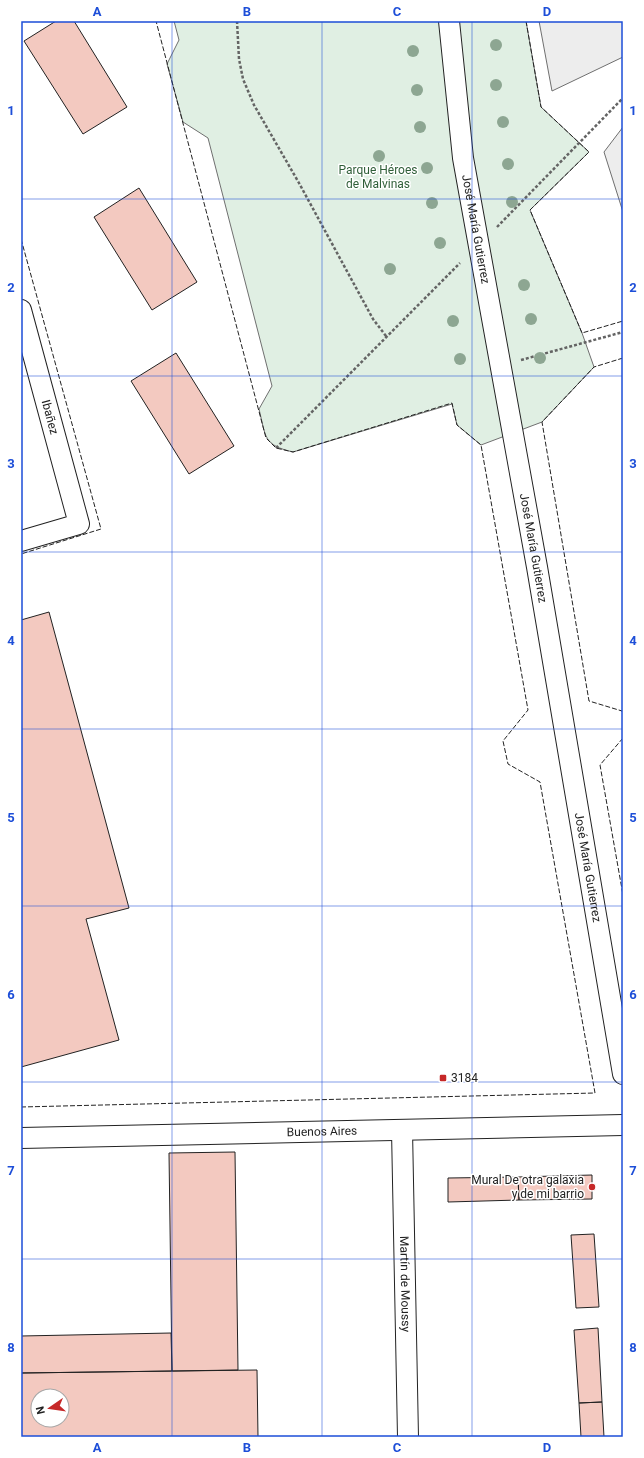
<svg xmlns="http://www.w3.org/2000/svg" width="644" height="1458" font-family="Roboto,sans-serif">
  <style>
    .green { fill: #e0efe3; stroke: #6f6f6f }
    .parking { fill: #ededed; stroke: #6f6f6f }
    .building { fill: #f3c9c0; stroke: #222; fill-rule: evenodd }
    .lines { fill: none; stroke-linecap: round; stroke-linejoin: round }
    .street-casing { stroke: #222; stroke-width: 22 }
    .path { stroke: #646464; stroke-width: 2.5; stroke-dasharray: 3 2; stroke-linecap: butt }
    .street { stroke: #fff; stroke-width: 20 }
    .fence { stroke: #222; stroke-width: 1; stroke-dasharray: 5 2; stroke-linecap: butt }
    .tree { fill: #8da692 }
    .grid { fill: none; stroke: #1d4ed8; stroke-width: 1; stroke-opacity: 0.55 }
    .poi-dot { fill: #c62828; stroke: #fff; stroke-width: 1.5 }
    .labels { text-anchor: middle; stroke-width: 3; stroke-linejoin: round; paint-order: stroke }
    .park-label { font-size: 12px; fill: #2f5e38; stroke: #fff }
    .street-label { font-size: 12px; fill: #222; stroke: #fff }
    .poi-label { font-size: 12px; fill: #222; stroke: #fff; text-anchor: start }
    .neatline { fill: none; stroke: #1d4ed8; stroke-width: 1.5 }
    .grid-label { font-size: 13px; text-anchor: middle; font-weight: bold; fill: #1d4ed8 }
  </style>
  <rect width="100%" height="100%" fill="#fff"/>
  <path class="green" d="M174,21H526L541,107L589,152L530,210L582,333L594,367L542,422L481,445L457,425L452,404L293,452C263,445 266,437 259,409L272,386L208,138L183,122L167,64L179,40Z"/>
  <path class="parking" d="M539,21H623V57L552,91Z
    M623,127V212L604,152Z"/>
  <path class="building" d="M56,21H74L127,107L83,134L24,41Z
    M139,188L197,282L152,310L94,217Z
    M176,353L234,446L189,474L131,381Z
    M49,612L129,908L86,919L119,1040L21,1067V620Z
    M235,1152L238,1370L172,1371L169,1153Z
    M592,1175V1199L519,1200L518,1177Z
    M518,1177L519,1200L448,1202V1178Z
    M594,1234L599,1307L576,1308L571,1235Z
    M598,1328L602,1402L579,1403L574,1330Z
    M171,1333L172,1371L21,1373V1336Z
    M257,1370L258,1437H21V1373ZM38,1396H62V1420H38Z
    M602,1402L604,1437H581L579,1403Z"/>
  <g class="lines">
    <g class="street-casing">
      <g id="street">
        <path id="s1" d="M449,21L463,158L537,567L623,1074"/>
        <path id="s2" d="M21,310L79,524L21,541"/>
        <path id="s3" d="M402,1130L408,1437"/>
        <path id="s4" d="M21,1138L623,1125"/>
      </g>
    </g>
    <path class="path" d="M237,21L239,59L243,79L254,105L299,183L373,319L386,336
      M497,227L623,98
      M521,360L623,332
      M276,448L460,263"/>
    <use href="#street" class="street"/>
    <path class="fence" d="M526,21L541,107L589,152L530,210L582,333L623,321
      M21,239L101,529L21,554
      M623,358L594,367L542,422L589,701L622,711L623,714
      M623,738L600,765L623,895
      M21,1107L595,1093L540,782L508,764L503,741L528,710L481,445L457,425L452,403L293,452L276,448L266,438L156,21"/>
  </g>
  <g class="tree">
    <circle cx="496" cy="45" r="6"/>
    <circle cx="413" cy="51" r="6"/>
    <circle cx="496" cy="85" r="6"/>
    <circle cx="417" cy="90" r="6"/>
    <circle cx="503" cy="122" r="6"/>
    <circle cx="420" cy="127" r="6"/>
    <circle cx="379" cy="156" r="6"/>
    <circle cx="508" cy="164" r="6"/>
    <circle cx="427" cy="168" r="6"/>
    <circle cx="512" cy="202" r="6"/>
    <circle cx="432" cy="203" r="6"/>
    <circle cx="440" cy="243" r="6"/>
    <circle cx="390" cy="269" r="6"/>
    <circle cx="524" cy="285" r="6"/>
    <circle cx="531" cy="319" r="6"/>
    <circle cx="453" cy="321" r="6"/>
    <circle cx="540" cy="358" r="6"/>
    <circle cx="460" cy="359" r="6"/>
  </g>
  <path class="grid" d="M172,21V1437M322,21V1437M472,21V1437M21,199H623M21,376H623M21,552H623M21,729H623M21,906H623M21,1082H623M21,1259H623"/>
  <g class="poi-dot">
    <rect x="439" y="1074" width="8" height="8" rx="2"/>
    <circle cx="592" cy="1187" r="4"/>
  </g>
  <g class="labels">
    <g class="park-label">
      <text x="378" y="174">Parque Héroes<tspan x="378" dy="14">de Malvinas</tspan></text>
    </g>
    <g class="street-label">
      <text dy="4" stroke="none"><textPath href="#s1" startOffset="210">José María Gutierrez</textPath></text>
      <text dy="4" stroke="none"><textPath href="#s2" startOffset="111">Ibañez</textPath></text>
      <text dy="4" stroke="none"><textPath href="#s1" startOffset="534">José María Gutierrez</textPath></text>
      <text dy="4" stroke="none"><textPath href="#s1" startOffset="858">José María Gutierrez</textPath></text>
      <text dy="4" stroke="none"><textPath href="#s4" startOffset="301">Buenos Aires</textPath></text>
      <text dy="4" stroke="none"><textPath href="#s3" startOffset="154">Martín de Moussy</textPath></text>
    </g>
    <g class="poi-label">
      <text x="451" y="1082">3184</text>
      <text x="584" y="1184" text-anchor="end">Mural De otra galaxia<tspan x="584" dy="14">y de mi barrio</tspan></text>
    </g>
  </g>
  <rect width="644" height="1458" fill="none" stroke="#ffffff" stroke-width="44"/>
  <g transform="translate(50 1408) rotate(257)"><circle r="19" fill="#ffffff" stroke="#a7a7a7"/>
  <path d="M0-3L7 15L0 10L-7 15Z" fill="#c62828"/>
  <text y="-6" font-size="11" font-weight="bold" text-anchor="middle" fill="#222222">N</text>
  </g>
  <rect x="22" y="22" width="600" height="1414" class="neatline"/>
  <g class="grid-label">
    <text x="97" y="16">A</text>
    <text x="247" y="16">B</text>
    <text x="397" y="16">C</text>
    <text x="547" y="16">D</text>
    <text x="11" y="115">1</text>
    <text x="633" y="115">1</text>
    <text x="11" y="292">2</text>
    <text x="633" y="292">2</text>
    <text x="11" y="468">3</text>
    <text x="633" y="468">3</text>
    <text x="11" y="645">4</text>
    <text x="633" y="645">4</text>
    <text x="11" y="822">5</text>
    <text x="633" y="822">5</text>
    <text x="11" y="999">6</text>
    <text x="633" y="999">6</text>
    <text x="11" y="1175">7</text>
    <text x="633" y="1175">7</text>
    <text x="11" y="1352">8</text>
    <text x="633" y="1352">8</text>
    <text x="97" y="1452">A</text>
    <text x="247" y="1452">B</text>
    <text x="397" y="1452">C</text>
    <text x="547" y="1452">D</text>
  </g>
</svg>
